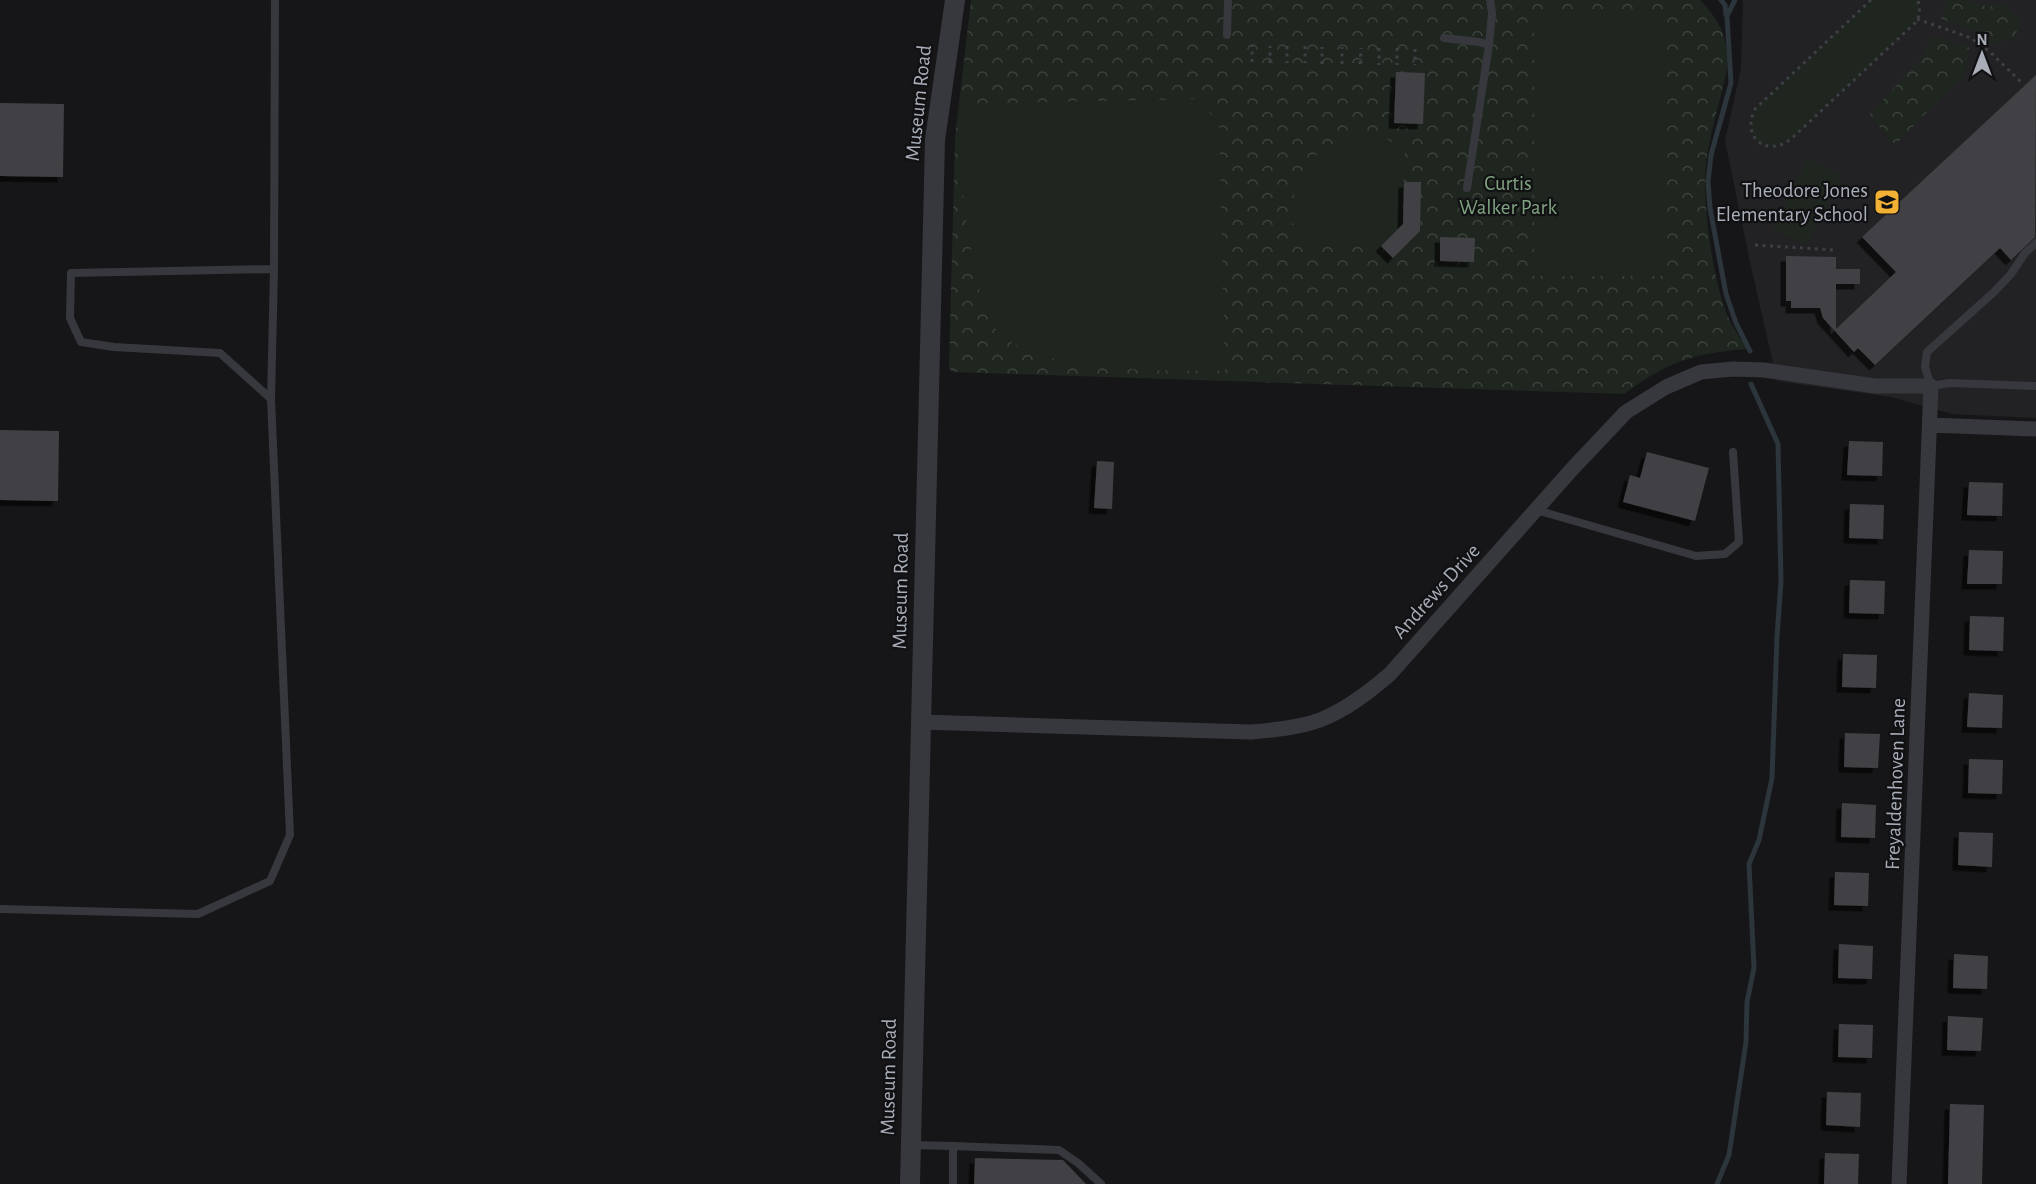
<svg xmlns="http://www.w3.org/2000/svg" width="2036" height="1184" font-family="'Alegreya Sans',sans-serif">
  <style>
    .built { fill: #222225 }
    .forest { fill: url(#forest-crowns) }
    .garden { fill: #1e261f }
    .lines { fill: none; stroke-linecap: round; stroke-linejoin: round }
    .stream { stroke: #2c353c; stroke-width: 5 }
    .building { fill: #404145; filter: url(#shadow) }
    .path { stroke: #3d3f44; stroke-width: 3; stroke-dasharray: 3 4.5; stroke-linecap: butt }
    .service { stroke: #37383d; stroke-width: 8 }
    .minor { stroke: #37383d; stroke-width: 15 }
    .tertiary { stroke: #37383d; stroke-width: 20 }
    .labels { text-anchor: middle; stroke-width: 4.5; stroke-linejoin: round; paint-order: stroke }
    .street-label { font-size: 21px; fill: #a8adb8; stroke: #111113 }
    .park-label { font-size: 21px; fill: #7fa381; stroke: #111113 }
    .poi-label { font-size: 21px; fill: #a8adb8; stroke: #111113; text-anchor: end }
  </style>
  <defs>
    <pattern id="forest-crowns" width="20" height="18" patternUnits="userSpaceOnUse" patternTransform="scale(1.5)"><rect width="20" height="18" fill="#1e261f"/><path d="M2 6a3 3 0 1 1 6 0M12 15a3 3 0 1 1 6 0" fill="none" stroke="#3c433d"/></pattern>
    <filter id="shadow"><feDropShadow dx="-5.5" dy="5.5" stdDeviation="0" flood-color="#0009"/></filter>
  </defs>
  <rect width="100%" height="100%" fill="#161618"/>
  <path class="built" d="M1743,0H2036V418L1952,414L1891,397L1777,381L1750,262L1725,141L1741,68Z"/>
  <path class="forest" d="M971,0H1700C1722,24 1728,36 1727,70C1720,101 1710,132 1706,164C1702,202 1713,282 1728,317C1733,328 1741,339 1747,349C1694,353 1667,362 1624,394L952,372L949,368L955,138Z
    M1948,0H1964L1989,7L2003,4L2020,22L2014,39L1991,43L1978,31L1941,19Z
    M1935,37L1970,48L1963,75L1896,144L1890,141L1870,114L1919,61L1931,39Z"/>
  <path class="garden" d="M1871,0H1918L1920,14L1915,23L1791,139C1766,158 1741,137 1755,109Z
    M1534,12H1664V276H1534Z
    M1197,99L1219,123L1225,371C1168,370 1031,376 994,327C975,301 963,202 961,168C960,147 962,125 963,104Z
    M1359,135H1381L1405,151L1401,222L1378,245L1309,244C1304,237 1294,228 1292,220C1291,213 1293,203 1294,196C1300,160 1326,144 1359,135Z
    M1808,159L1842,176L1807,246L1773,229Z"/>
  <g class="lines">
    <path class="stream" d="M1721,0L1725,5L1726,15
      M1735,0L1727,16L1731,83L1711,155L1708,182L1710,208L1726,294L1736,323L1750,351
      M1717,1184L1729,1155L1746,1042L1747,1002L1754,968L1749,864L1759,840L1772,778L1777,637L1781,581L1778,444L1751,384"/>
  </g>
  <path class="building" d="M1396,72L1425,73L1423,124L1394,123Z
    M2036,75L2035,237L2011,260L2000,248L1875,365L1858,348L1854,352L1823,318L1820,308H1791V301H1786V256L1836,257V269H1860V284H1836V329L1896,272L1862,237Z
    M0,103L64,104L63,177L0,176Z
    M1404,182H1421L1420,231L1393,258L1381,246L1403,224Z
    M1440,237L1475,238L1474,262L1440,261Z
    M0,430L59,431L58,501L0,500Z
    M1849,441L1883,442L1882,476L1847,475Z
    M1647,452L1709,468L1695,521L1623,502L1630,475L1640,478Z
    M1097,461L1114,462L1112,509L1094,508Z
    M1969,482L2003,483L2002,516L1967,515Z
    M1850,504L1884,505L1883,539L1849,538Z
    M1969,550L2003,551L2002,584H1967Z
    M1850,580L1885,581L1884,614L1849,613Z
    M1970,616L2004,617L2003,651L1969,650Z
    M1843,654L1877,655L1876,688L1842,687Z
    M1969,693L2003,695L2002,728L1967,727Z
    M1845,733L1880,734L1878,768L1844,767Z
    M1969,759L2003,760L2002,794L1968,793Z
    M1842,803L1876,805L1875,838L1841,837Z
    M1959,832L1993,833L1992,867L1958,865Z
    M1835,872L1869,873L1868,906L1834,905Z
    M1839,944L1873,946L1872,979L1838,978Z
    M1954,954L1988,956L1987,989L1953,988Z
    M1948,1016L1983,1018L1981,1051L1947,1050Z
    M1839,1024L1873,1025L1872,1058L1838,1057Z
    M1827,1092L1861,1093L1860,1127L1826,1125Z
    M1950,1104L1984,1105L1982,1184H1948Z
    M1825,1153L1859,1154L1858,1184H1824Z
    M975,1158L1063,1160L1086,1184H974Z"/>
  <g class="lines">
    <path class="path" d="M1871,0L1755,109C1741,137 1766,158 1791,139L1915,23L1920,14L1918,0
      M1917,19L1971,38L1990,52L2021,82
      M1287,46V63
      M1305,46V63
      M1379,48V65
      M1397,48V65
      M1415,49V65
      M1252,62V46
      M1270,63V46
      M1322,64V47
      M1342,64V47
      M1360,64L1361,48
      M1755,245L1834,250"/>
    <path class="service" d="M1227,35L1228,0
      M1444,38L1479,42L1489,45
      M1467,188L1489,45L1492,13L1490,0
      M2036,243L2025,253L2011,274L1994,292L1927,352L1925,367L1931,386L1949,383L2036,386
      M271,399L220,353L114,347L81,342L70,318L71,273L274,269
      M1536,510L1696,556L1725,554L1739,542L1733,452
      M0,909L198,914L270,881L290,835L271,399L274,269L275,0
      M912,1145L953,1146V1184
      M953,1146L1059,1150L1078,1163L1101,1184"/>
    <path class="minor" d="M1930,425L2036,429
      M921,722L1251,732C1273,730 1298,728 1320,720C1346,710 1369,692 1390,674L1573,468L1626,412L1666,387L1701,372L1733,369L1764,370L1875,386H1931L1899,1184"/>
    <path class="tertiary" d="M910,1184L935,140L955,0"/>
  </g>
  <defs>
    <g id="school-square" transform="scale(1.35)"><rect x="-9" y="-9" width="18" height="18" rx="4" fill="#f2b134" stroke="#111113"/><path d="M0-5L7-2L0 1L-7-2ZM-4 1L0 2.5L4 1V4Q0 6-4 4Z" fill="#111"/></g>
  </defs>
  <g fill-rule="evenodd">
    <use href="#school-square" x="1887" y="202"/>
  </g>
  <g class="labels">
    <g class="street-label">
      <text transform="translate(918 103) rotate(-84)" y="7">Museum Road</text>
      <text transform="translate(900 591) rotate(-89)" y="7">Museum Road</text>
      <text transform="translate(1436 591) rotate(-48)" y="7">Andrews Drive</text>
      <text transform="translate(1895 784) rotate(-88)" y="7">Freyaldenhoven Lane</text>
      <text transform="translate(888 1077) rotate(-89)" y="7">Museum Road</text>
    </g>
    <g class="park-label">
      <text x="1508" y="190">Curtis<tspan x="1508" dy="24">Walker Park</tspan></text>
    </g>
    <g class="poi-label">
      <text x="1868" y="197">Theodore Jones<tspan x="1868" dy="24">Elementary School</tspan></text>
    </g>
  </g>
  <g transform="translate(1982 54)" stroke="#111113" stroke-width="4.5" paint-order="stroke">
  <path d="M0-4.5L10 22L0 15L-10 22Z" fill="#a8adb8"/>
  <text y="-9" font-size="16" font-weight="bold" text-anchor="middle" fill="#a8adb8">N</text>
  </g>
</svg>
